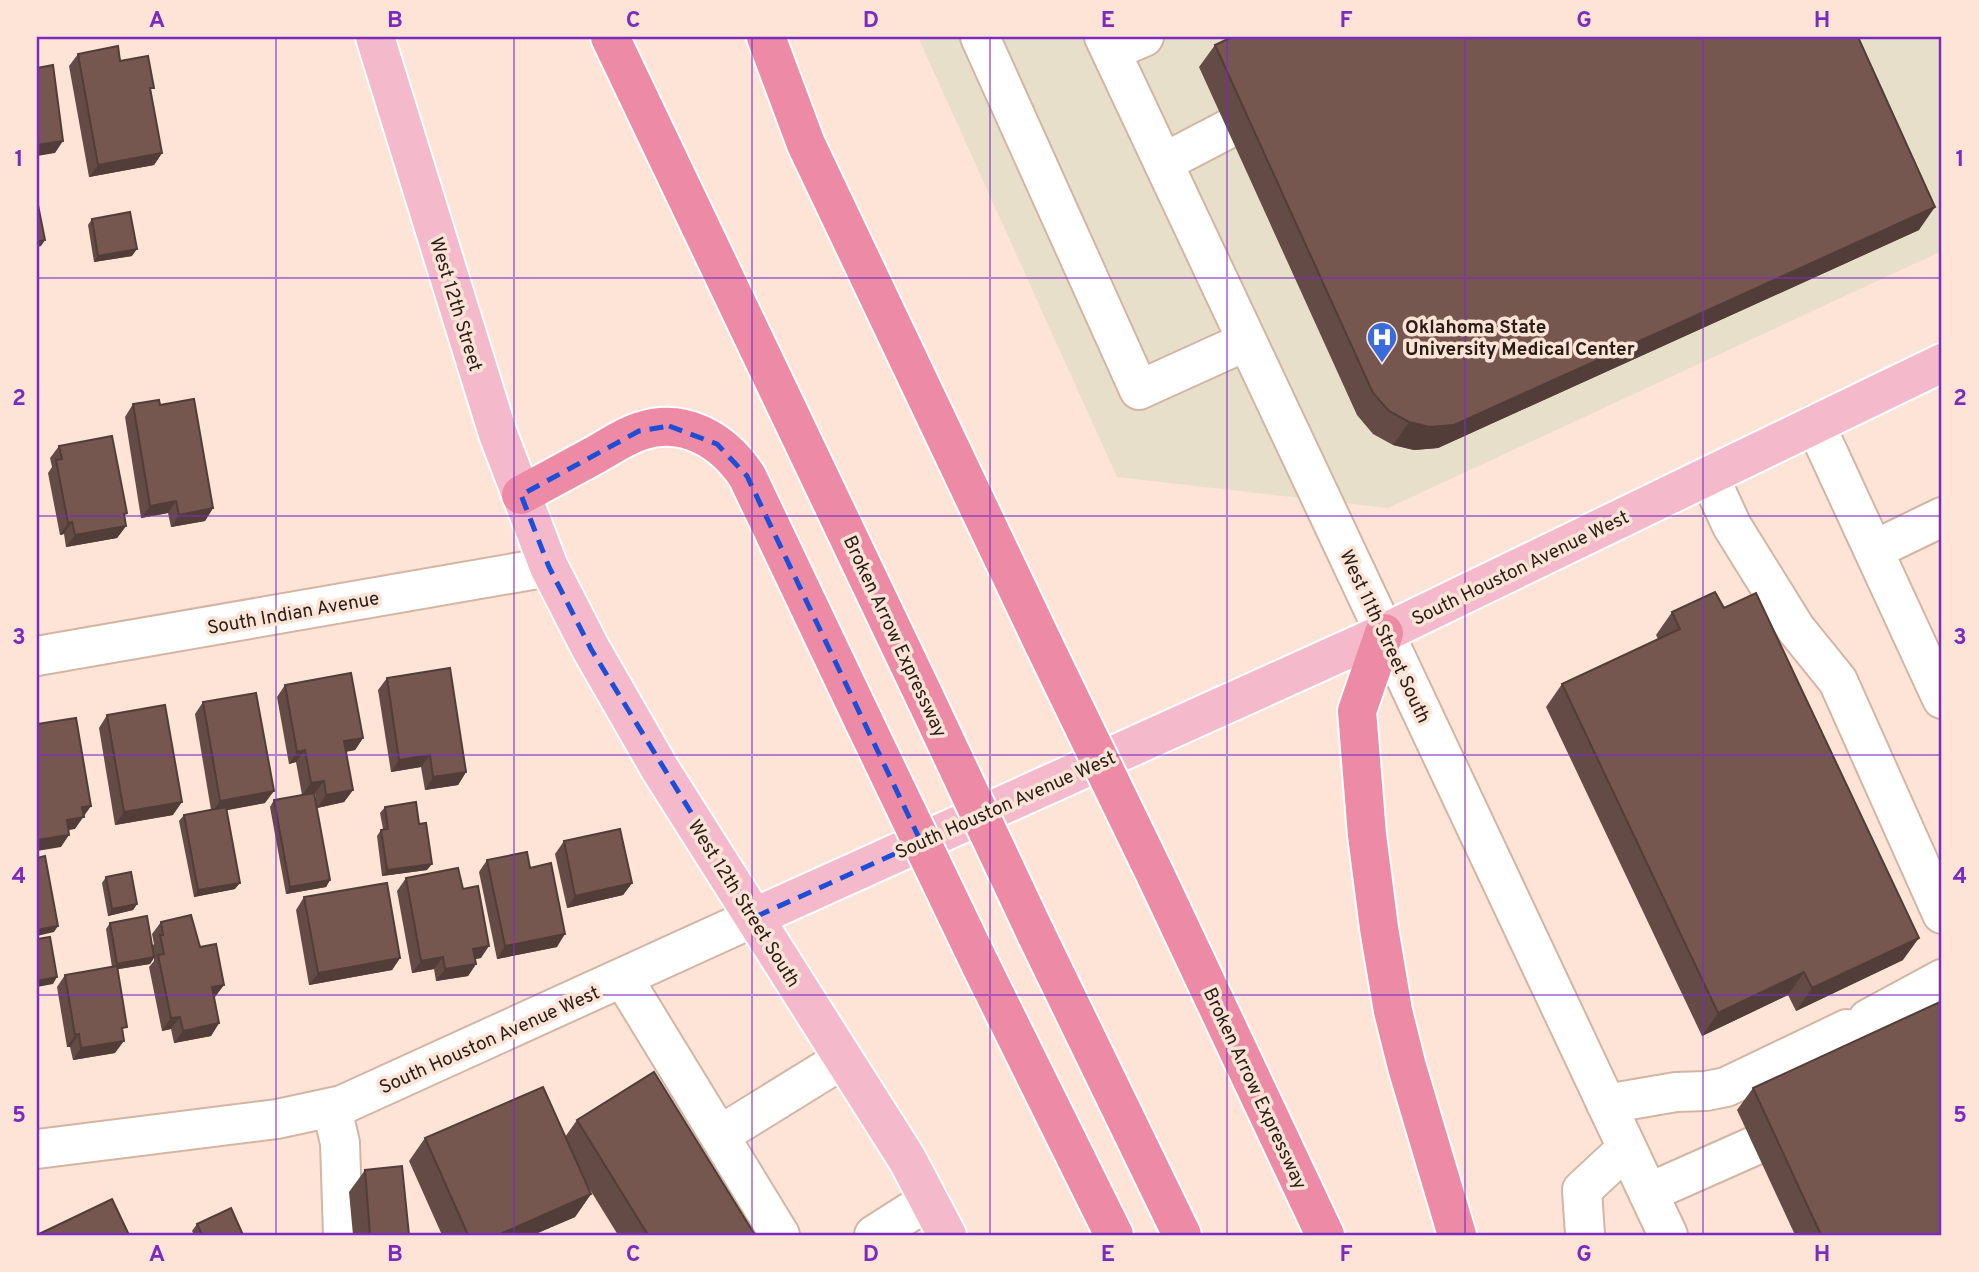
<svg xmlns="http://www.w3.org/2000/svg" width="1979" height="1272" font-family="Overpass,sans-serif">
  <style>
    .medical { fill: #e8dfca }
    .lines { fill: none; stroke-linecap: round; stroke-linejoin: round }
    .minor-casing { stroke: #d3b5a4; stroke-width: 42 }
    .major-casing { stroke: #fff; stroke-width: 42 }
    .highway-casing { stroke: #fff; stroke-width: 42 }
    .minor { stroke: #fff; stroke-width: 38 }
    .major { stroke: #f4b9ca; stroke-width: 38 }
    .highway { stroke: #ed8ba7; stroke-width: 38 }
    .highway-bridge-casing { stroke: #fff; stroke-width: 42; stroke-linecap: butt }
    .highway-bridge { stroke: #ed8ba7; stroke-width: 38 }
    .wall { fill: #654b45 }
    .shaded-wall { fill: #523d38 }
    .building { fill: #755750; stroke: #523d38; stroke-width: 2 }
    .marked { fill: none; stroke: #1d4ed8; stroke-width: 5; stroke-dasharray: 14 9; stroke-linejoin: round }
    .grid { fill: none; stroke: #7b2cbf; stroke-width: 2; stroke-opacity: 0.55 }
    .labels { text-anchor: middle; stroke-width: 7; stroke-linejoin: round; paint-order: stroke }
    .street-label { font-size: 19px; fill: #281d17; stroke: #fde4d6 }
    .poi-label { font-size: 19px; font-weight: bold; fill: #281d17; stroke: #fde4d6; text-anchor: start }
    .neatline { fill: none; stroke: #7b2cbf; stroke-width: 2.5 }
    .grid-label { font-size: 23px; text-anchor: middle; font-weight: bold; fill: #7b2cbf }
  </style>
  <rect width="100%" height="100%" fill="#fde4d6"/>
  <path class="medical" d="M918,37H1942V251L1388,508L1117,477Z"/>
  <g class="lines">
    <g class="minor-casing">
      <path id="minor" d="M980,37L1139,390L1247,341
        M1104,37L1668,1235
        M1111,51L1144,37
        M1163,163L1228,129
        M1815,424L1942,699
        M1709,476L1732,526L1796,629L1838,681L1942,914
        M1874,550L1942,517
        M37,656L549,567
        M623,978L780,1235
        M1868,1019L1942,979
        M1606,1104L1676,1092L1706,1091L1726,1087L1847,1029
        M332,1108L340,1143L343,1235
        M720,1135L843,1059
        M37,1149L277,1119L342,1105L755,917
        M1648,1193L1754,1146
        M874,1235L929,1200
        M1585,1235L1582,1190L1627,1148"/>
    </g>
    <g class="major-casing">
      <path id="major" d="M375,37L498,434L549,567L591,649L660,769L907,1159L947,1235
        M755,917L1384,633L1942,363"/>
    </g>
    <g class="highway-casing">
      <path id="highway" d="M610,37L926,700
        M766,37L806,144L1044,645
        M521,495C545,482 569,469 593,456C608,448 624,436 641,431C684,417 723,440 747,476L864,722
        M1384,633L1357,711L1367,835L1379,928L1393,1011L1407,1067L1457,1235
        M1155,874L1325,1235
        M1035,932L1182,1235
        M980,964L1114,1235"/>
    </g>
    <use href="#minor" class="minor"/>
    <use href="#major" class="major"/>
    <use href="#highway" class="highway"/>
    <g class="highway-bridge-casing">
      <path id="highway-bridge" d="M1044,645L1155,874
        M926,700L1035,932
        M864,722L980,964"/>
    </g>
    <use href="#highway-bridge" class="highway-bridge"/>
  </g>
  <path class="wall" d="M1215,45L1919,230L1438,448L1414,450L1393,445L1373,434L1357,415L1199,67Z
    M78,54L120,61L151,92L162,153L154,165L89,177L69,66Z
    M92,219L132,256L94,262L88,225Z
    M133,404L160,405L213,508L205,521L171,527L168,513L141,518L125,417Z
    M59,446L124,517L126,526L117,538L66,547L64,534L60,535L48,473L52,467L50,458Z
    M1672,612L1903,960L1796,1011L1788,995L1702,1036L1546,707L1562,684L1658,639L1656,635Z
    M387,678L466,772L458,785L425,790L421,767L391,772L378,690Z
    M285,685L363,738L355,750L346,752L353,790L344,802L317,808L315,793L302,795L296,762L289,764L277,697Z
    M203,702L265,803L226,810L235,889L194,897L179,821L184,815L211,810L195,714Z
    M107,715L173,815L115,825L99,728Z
    M274,800L330,880L326,887L286,894L270,807Z
    M385,807L419,824L427,870L382,876L377,836L381,830L383,829L380,813Z
    M564,841L632,883L623,895L567,908L555,854Z
    M487,860L530,868L557,947L497,959L479,872Z
    M106,877L137,904L133,910L108,916L102,883Z
    M406,878L463,889L481,958L475,959L476,964L468,976L436,981L434,969L412,973L397,891Z
    M304,897L400,958L392,970L309,985L296,910Z
    M161,922L200,947L224,985L214,997L219,1023L211,1036L174,1043L171,1029L162,1031L149,967L154,961V958L150,964L118,969L123,1034L115,1053L73,1060L70,1047H67L57,987L65,975L112,967L106,929L110,923L152,946L154,944L152,934Z
    M1753,1088L1942,1235H1795L1737,1110Z
    M577,1120L755,1235H618L584,1180L591,1194L575,1217L533,1235H442L409,1161L425,1138L565,1137Z
    M365,1170L409,1235H353L349,1192Z
    M197,1224L243,1235H194L192,1231Z"/>
  <path class="shaded-wall" d="M63,141L55,153L37,156V145Z
    M162,153L154,165L89,177L98,165Z
    M1935,207L1919,230L1438,448L1414,450L1393,445L1409,422Z
    M45,240L41,246L37,247V242Z
    M137,249L132,256L94,262L98,256Z
    M176,501L168,513L141,518L150,506Z
    M213,508L205,521L171,527L179,515Z
    M72,522L64,534L60,535L68,523Z
    M126,526L117,538L66,547L75,535Z
    M363,738L355,750L335,753L344,741Z
    M305,750L296,762L289,764L297,752Z
    M430,755L421,767L391,772L399,760Z
    M466,772L458,785L425,790L433,777Z
    M324,781L315,793L302,795L311,783Z
    M353,790L344,802L317,808L326,795Z
    M274,791L265,803L212,813L220,801Z
    M182,802L173,815L115,825L124,812Z
    M91,806L75,829L58,832L67,820L82,807Z
    M69,835L61,847L37,851V840Z
    M432,864L427,870L382,876L387,870Z
    M330,880L326,887L286,894L290,887Z
    M240,883L235,889L194,897L198,890Z
    M632,883L623,895L567,908L575,896Z
    M137,904L133,910L108,916L112,909Z
    M58,926L54,932L37,936V930Z
    M565,934L557,947L497,959L505,946Z
    M1919,938L1903,960L1796,1011L1812,988Z
    M489,946L481,958L465,961L473,949Z
    M154,957L150,964L113,970L117,964Z
    M443,957L434,969L412,973L421,961Z
    M400,958L392,970L309,985L318,973Z
    M476,964L468,976L436,981L445,969Z
    M1804,972L1788,995L1702,1036L1718,1013Z
    M57,977L53,984L37,987V981Z
    M224,985L215,997L204,999L212,987Z
    M180,1017L171,1029L162,1031L171,1018Z
    M219,1023L211,1036L174,1043L183,1031Z
    M79,1034L70,1047H67L75,1035Z
    M124,1041L115,1053L73,1060L81,1048Z
    M591,1194L575,1217L533,1235H498Z"/>
  <path class="building" d="M1232,37H1858L1935,207L1454,425L1430,427L1409,422L1389,411L1373,393L1215,45Z
    M118,46L120,61L148,56L154,88H150L162,153L98,165L78,54Z
    M53,65L63,141L37,145V68Z
    M38,205L45,240L37,242V206Z
    M130,212L137,249L98,256L92,219Z
    M194,399L213,508L179,515L176,501L150,506L133,404L159,400L160,405Z
    M112,436L127,513L124,514L126,526L75,535L72,522L68,523L56,460L62,459L59,446Z
    M1715,592L1724,608L1756,593L1919,938L1812,988L1804,972L1718,1013L1562,684L1680,629L1672,612Z
    M450,668L466,772L433,777L430,755L399,760L387,678Z
    M351,673L363,738L344,741L353,790L326,795L324,781L311,783L305,750L297,752L285,685Z
    M256,693L274,791L220,801L203,702Z
    M165,705L182,802L124,812L107,715Z
    M76,718L91,806L82,807L84,817L67,820L69,835L37,840V724Z
    M314,793L330,880L290,887L274,800Z
    M416,802L419,824L426,823L432,864L387,870L381,830L388,829L385,807Z
    M226,807L240,883L198,890L184,815Z
    M620,829L632,883L575,896L564,841Z
    M527,852L530,868L551,863L565,934L505,946L487,860Z
    M45,856L58,926L37,930V858Z
    M458,868L463,889L478,886L489,946L473,949L476,964L445,969L443,957L421,961L406,878Z
    M131,872L137,904L112,909L106,877Z
    M387,883L400,958L318,973L304,897Z
    M191,915L200,947L216,944L224,985L212,987L219,1023L183,1031L180,1017L171,1018L158,955L164,954L160,935H163L161,922Z
    M147,916L154,957L117,964L110,923Z
    M50,937L57,977L37,981V939Z
    M117,966L127,1027L122,1028L124,1041L81,1048L79,1034L75,1035L65,975Z
    M1942,1001V1233L1937,1235H1821L1753,1088Z
    M654,1072L755,1235H648L577,1120Z
    M543,1087L591,1194L498,1235H468L425,1138Z
    M402,1166L409,1235H370L365,1170Z
    M112,1199L129,1235H37Z
    M231,1208L243,1235H202L197,1224Z"/>
  <path class="marked" d="M669,426L717,444L747,476L921,842L755,917L591,649L549,567L521,495L639,431Z"/>
  <path class="grid" d="M276,37V1235M514,37V1235M752,37V1235M990,37V1235M1227,37V1235M1465,37V1235M1703,37V1235M37,278H1942M37,516H1942M37,755H1942M37,995H1942"/>
  <defs>
    <g id="hospital-pin" transform="scale(1.575)"><path d="M0 17L-7.5 6A9.5 9.5 0 1 1 7.5 6Z" fill="#3a6bdb" stroke="#fde4d6"/><path d="M-5-5h3v3.5h4V-5h3V5h-3V1.5h-4V5h-3Z" fill="#fff"/></g>
  </defs>
  <g fill-rule="evenodd">
    <use href="#hospital-pin" x="1382" y="337"/>
  </g>
  <g class="labels">
    <g class="street-label">
      <text transform="translate(457 304) rotate(73)" y="7">West 12th Street</text>
      <text transform="translate(1520 567) rotate(-26)" y="7">South Houston Avenue West</text>
      <text transform="translate(293 612) rotate(-10)" y="7">South Indian Avenue</text>
      <text transform="translate(896 636) rotate(65)" y="7">Broken Arrow Expressway</text>
      <text transform="translate(1386 636) rotate(65)" y="7">West 11th Street South</text>
      <text transform="translate(1005 804) rotate(-24)" y="7">South Houston Avenue West</text>
      <text transform="translate(745 903) rotate(58)" y="7">West 12th Street South</text>
      <text transform="translate(489 1039) rotate(-24)" y="7">South Houston Avenue West</text>
      <text transform="translate(1256 1088) rotate(65)" y="7">Broken Arrow Expressway</text>
    </g>
    <g class="poi-label">
      <text x="1405" y="333">Oklahoma State<tspan x="1405" dy="22">University Medical Center</tspan></text>
    </g>
  </g>
  <rect width="1979" height="1272" fill="none" stroke="#fde4d6" stroke-width="77"/>
  <rect x="38" y="38" width="1902" height="1196" class="neatline"/>
  <g class="grid-label">
    <text x="157" y="27">A</text>
    <text x="395" y="27">B</text>
    <text x="633" y="27">C</text>
    <text x="871" y="27">D</text>
    <text x="1108" y="27">E</text>
    <text x="1346" y="27">F</text>
    <text x="1584" y="27">G</text>
    <text x="1822" y="27">H</text>
    <text x="19" y="166">1</text>
    <text x="1960" y="166">1</text>
    <text x="19" y="405">2</text>
    <text x="1960" y="405">2</text>
    <text x="19" y="644">3</text>
    <text x="1960" y="644">3</text>
    <text x="19" y="883">4</text>
    <text x="1960" y="883">4</text>
    <text x="19" y="1122">5</text>
    <text x="1960" y="1122">5</text>
    <text x="157" y="1261">A</text>
    <text x="395" y="1261">B</text>
    <text x="633" y="1261">C</text>
    <text x="871" y="1261">D</text>
    <text x="1108" y="1261">E</text>
    <text x="1346" y="1261">F</text>
    <text x="1584" y="1261">G</text>
    <text x="1822" y="1261">H</text>
  </g>
</svg>
